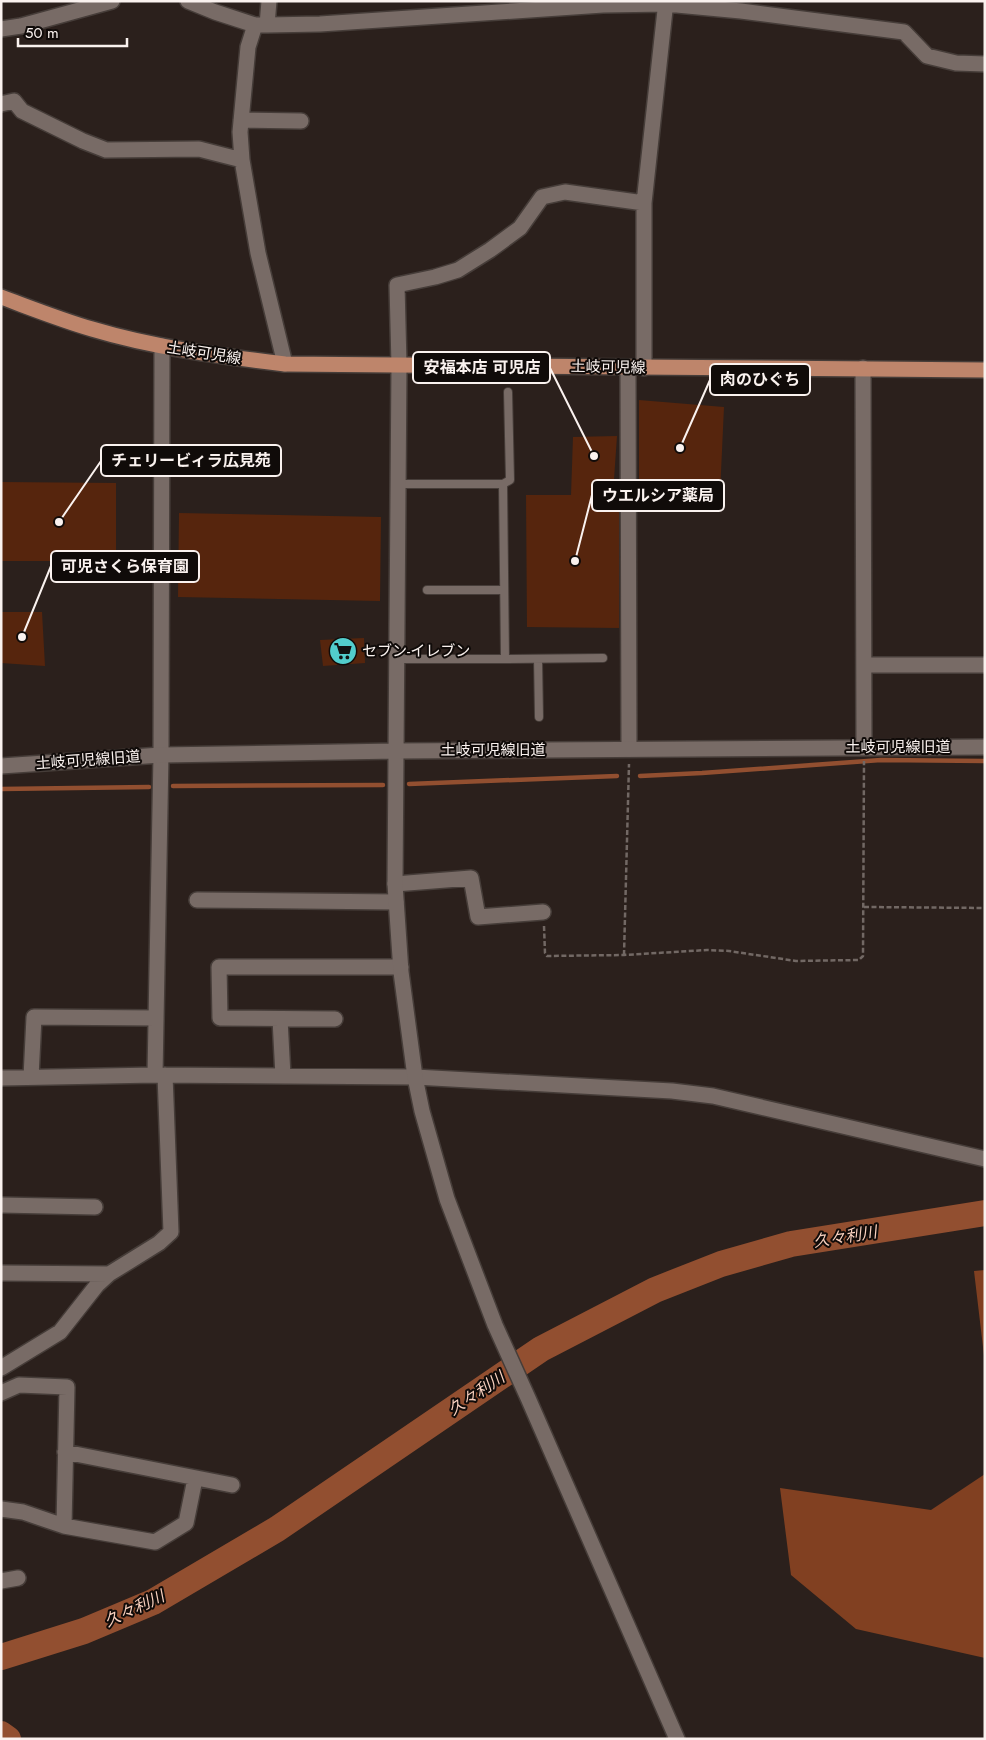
<svg xmlns="http://www.w3.org/2000/svg" width="986" height="1740" font-family="Jost,'Noto Sans JP',sans-serif">
  <style>
    .forest { fill: #814021 }
    .lines { fill: none; stroke-linecap: round; stroke-linejoin: round }
    .stream { stroke: #924f30; stroke-width: 4.5 }
    .river { stroke: #924f30; stroke-width: 26 }
    .building { fill: #56250d }
    .lane-casing { stroke: #463d39; stroke-width: 10 }
    .street-casing { stroke: #463d39; stroke-width: 18 }
    .secondary-casing { stroke: #463d39; stroke-width: 18 }
    .primary-casing { stroke: #463d39; stroke-width: 18 }
    .path { stroke: #726864; stroke-width: 2.5; stroke-dasharray: 5 2.5; stroke-linecap: butt }
    .lane { stroke: #786b66; stroke-width: 8 }
    .street { stroke: #786b66; stroke-width: 15 }
    .secondary { stroke: #786b66; stroke-width: 15 }
    .primary { stroke: #be856b; stroke-width: 15 }
    .labels { text-anchor: middle; stroke-width: 4; stroke-linejoin: round; paint-order: stroke }
    .street-label { font-size: 15px; fill: #faf2ef; stroke: #100b09 }
    .poi-label { font-size: 15px; fill: #faf2ef; stroke: #100b09; text-anchor: start }
    .water-label { font-size: 16px; font-style: italic; fill: #f9d1bf; stroke: #100b09 }
    .leader { fill: none; stroke: #faf2ef; stroke-width: 2 }
    .callout-dot { fill: #faf2ef; stroke: #100b09; stroke-width: 2 }
    .callout { fill: #100b09; stroke: #faf2ef; stroke-width: 2 }
    .callout-label { font-size: 16px; text-anchor: middle; font-weight: bold; fill: #faf2ef }
  </style>
  <rect width="100%" height="100%" fill="#2b201c"/>
  <path class="forest" d="M985,1270V1364L974,1271Z
    M985,1474V1658L856,1629L791,1575L780,1488L931,1510Z"/>
  <g class="lines">
    <path class="stream" d="M640,776L702,773L881,760L985,761
      M409,784L617,776
      M173,786L383,785
      M1,789L149,787"/>
    <path class="river" d="M1,1657L84,1631L153,1602L277,1529L541,1349L655,1290L721,1264L791,1244L985,1213
      M1,1734L8,1739"/>
  </g>
  <path class="building" d="M639,400L724,407L720,494L639,489Z
    M617,436L613,494H619V628L527,627L526,495H571L573,437Z
    M1,482L116,483V561H1Z
    M179,513L381,517L380,601L178,597Z
    M1,612H42L45,666L1,663Z
    M364,638L365,663L323,666L320,640Z"/>
  <g class="lines">
    <g class="lane-casing">
      <path id="lane" d="M398,484H503L510,480L508,392
        M427,590H504
        M396,659H505L503,484
        M505,659L603,658
        M538,659L539,717"/>
    </g>
    <g class="street-casing">
      <path id="street" d="M188,1L215,12L255,25H267L320,24L603,5L666,4L741,11L904,32L927,56L956,63L985,64
        M255,25L248,47L240,132L242,160L258,253L285,364
        M267,25L269,1
        M1,29L21,26L112,1
        M1,104L14,101L22,111L83,141L106,150L199,149L242,160
        M241,120L301,121
        M399,365L397,285L435,277L458,270L490,250L520,228L542,197L565,192L644,203
        M628,368L629,749
        M644,368V203L666,1
        M863,368L864,747
        M864,665H985
        M395,884L471,878L478,917L543,912
        M197,900L396,902
        M280,1019L283,1076
        M335,1019L220,1018L219,967H401
        M155,1075L161,755L162,346
        M31,1077L34,1017L156,1018
        M1,1078L155,1075L415,1077L672,1091L713,1096L985,1159
        M1,1205L95,1207
        M1,1273L109,1274
        M1,1368L60,1332L97,1285L109,1274L159,1243L171,1232L165,1075
        M1,1393L19,1385L67,1387L64,1526
        M65,1452L232,1485
        M1,1509L23,1512L64,1526L155,1542L186,1523L195,1479
        M1,1581L18,1578"/>
    </g>
    <g class="secondary-casing">
      <path id="secondary" d="M399,365L395,884L401,972L415,1077L422,1111L447,1199L495,1325L528,1398L677,1739
        M1,766L161,755L396,751L985,747"/>
    </g>
    <g class="primary-casing">
      <path id="primary" d="M1,297C31,308 61,320 92,329C155,348 220,356 285,364L985,370"/>
    </g>
    <path class="path" d="M864,907L985,908
      M544,926L545,953L547,956L624,955L707,950L729,951L796,961L859,960L863,956L864,761
      M624,955L629,764"/>
    <use href="#lane" class="lane"/>
    <use href="#street" class="street"/>
    <use href="#secondary" class="secondary"/>
    <use href="#primary" class="primary"/>
  </g>
  <defs>
    <g id="supermarket-disc" transform="scale(1.4375)"><circle r="9.5" fill="#52cdcc" stroke="#100b09"/><path d="M-6-5.5h2.5l.6 2H6L4.5 2H-2.5L-4.4-4H-6ZM-1.5 3.2a1.3 1.3 0 1 0 .1 0ZM3 3.2a1.3 1.3 0 1 0 .1 0Z" fill="#111"/></g>
  </defs>
  <g fill-rule="evenodd">
    <use href="#supermarket-disc" x="343" y="651"/>
  </g>
  <g class="labels">
    <g class="street-label">
      <text transform="translate(204 353) rotate(9)" y="5">土岐可児線</text>
      <text transform="translate(608 367) rotate(1)" y="5">土岐可児線</text>
      <text x="898" y="752">土岐可児線旧道</text>
      <text x="493" y="755">土岐可児線旧道</text>
      <text transform="translate(88 760) rotate(-4)" y="5">土岐可児線旧道</text>
    </g>
    <g class="poi-label">
      <text x="362" y="656">セブン-イレブン</text>
    </g>
    <g class="water-label">
      <text transform="translate(845 1236) rotate(-9)" y="6">久々利川</text>
      <text transform="translate(476 1393) rotate(-34)" y="6">久々利川</text>
      <text transform="translate(134 1608) rotate(-25)" y="6">久々利川</text>
    </g>
  </g>
  <path class="leader" d="M594 456L550 368M680 448L710 380M59 522L101 461M575 561L592 495M22 637L51 566"/>
  <g class="callout-dot">
    <circle cx="594" cy="456" r="5"/>
    <circle cx="680" cy="448" r="5"/>
    <circle cx="59" cy="522" r="5"/>
    <circle cx="575" cy="561" r="5"/>
    <circle cx="22" cy="637" r="5"/>
  </g>
  <g class="callout">
    <rect x="413" y="352" width="137" height="31" rx="5"/>
    <rect x="710" y="364" width="100" height="31" rx="5"/>
    <rect x="101" y="445" width="180" height="31" rx="5"/>
    <rect x="592" y="480" width="132" height="31" rx="5"/>
    <rect x="51" y="551" width="148" height="31" rx="5"/>
  </g>
  <g class="callout-label">
    <text x="482" y="373">安福本店 可児店</text>
    <text x="760" y="385">肉のひぐち</text>
    <text x="191" y="466">チェリービィラ広見苑</text>
    <text x="658" y="501">ウエルシア薬局</text>
    <text x="125" y="572">可児さくら保育園</text>
  </g>
  <rect width="986" height="1740" fill="none" stroke="#faf2ef" stroke-width="5"/>
  <path d="M18 38v8h109v-8" fill="none" stroke="#faf2ef" stroke-width="2.5"/>
  <text x="25" y="38" font-size="15" fill="#faf2ef" stroke="#100b09" stroke-width="4" paint-order="stroke">50 m</text>
</svg>
